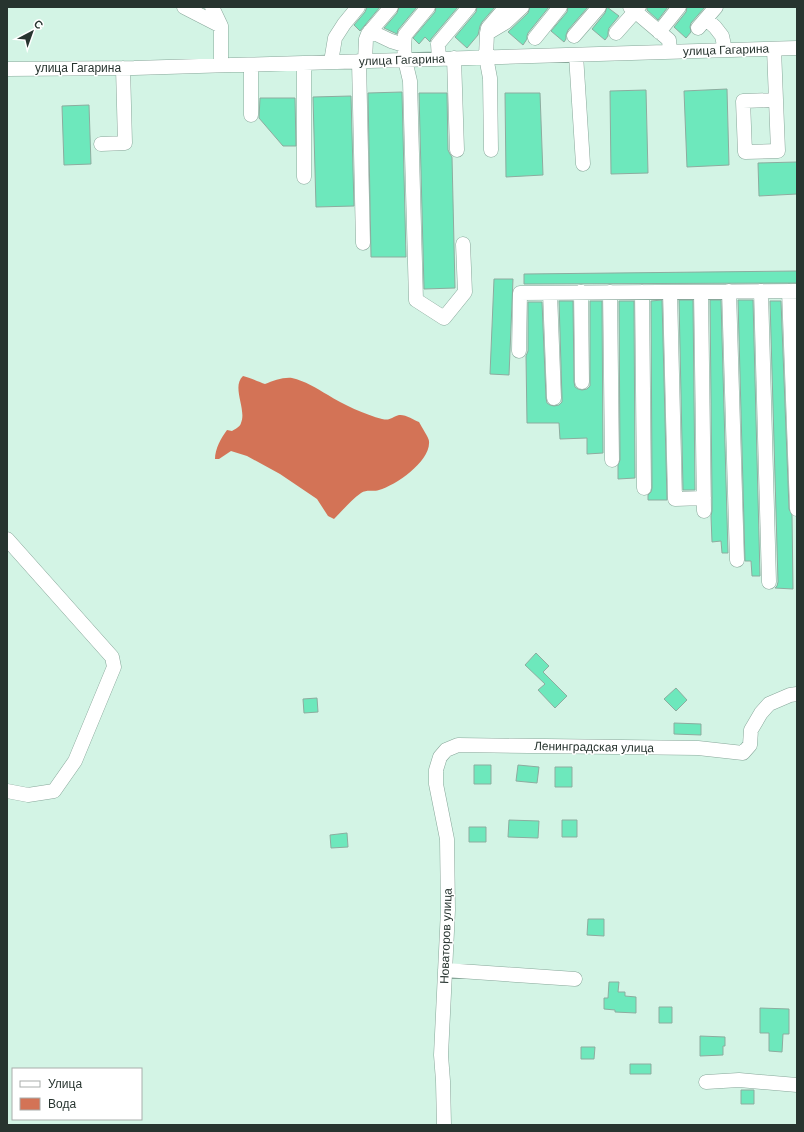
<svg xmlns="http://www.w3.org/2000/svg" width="804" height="1132" font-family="'DM Sans',sans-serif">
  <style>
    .water { fill: #d37356 }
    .building { fill: #6de8bc; stroke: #8dac9f }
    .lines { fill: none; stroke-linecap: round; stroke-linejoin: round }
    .minor-casing { stroke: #88a79a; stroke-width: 15 }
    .minor { stroke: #fff; stroke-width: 14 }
    .labels { text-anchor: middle; stroke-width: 3; stroke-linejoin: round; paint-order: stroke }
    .street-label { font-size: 12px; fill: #27342f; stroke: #fff }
  </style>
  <rect width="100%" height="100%" fill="#d3f4e5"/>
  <path class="water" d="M243,376C248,377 259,382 265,384C273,381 283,377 292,378C305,381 316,388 328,395C342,404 366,415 382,419C391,421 391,417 399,415C405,414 414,420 419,422C421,426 429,438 429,441C431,461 396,485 379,490C372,492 367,489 361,493C351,500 343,510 334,519L328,516L317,499L280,474L247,456L231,451L219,459H215C215,449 221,438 227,430L232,431C235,429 240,427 241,423C247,409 231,387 243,376Z"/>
  <path class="building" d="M367,7H380L360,31L354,25L365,12Z
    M399,7H417L398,30L397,34L384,28L397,13Z
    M436,7H458L431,39L430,42L425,37L419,44L413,38L435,12Z
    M477,7H495L482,22L480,26L478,35L467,48L455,37L476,12Z
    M530,7H549L528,33L527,36V39L523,45L508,32L528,13Z
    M568,7H588L568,30L566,35V39L564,42L551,31L567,12Z
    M607,7L619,16L609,28L608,32V36L605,40L592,29L605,13Z
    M647,7H668L658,20L647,10Z
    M687,7H705L691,23L690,27L691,32L686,38L674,27L686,12Z
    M727,89L729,165L687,167L684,91Z
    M646,90L648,173L611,174L610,91Z
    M402,92L406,257H371L368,93Z
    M419,93H447L448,150L450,154L452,157L455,288L424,289Z
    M505,93H540L543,175L506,177Z
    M351,96L354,206L316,207L313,97Z
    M260,98H295L296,146H283L259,118Z
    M89,105L91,164L64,165L62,106Z
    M797,162V194L759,196L758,163Z
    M797,271V283L524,284V274Z
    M494,279H513L509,375L490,374Z
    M662,300L667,500H648V495L651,492L652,488L651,301Z
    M679,300H693L695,490H683Z
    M710,300H721L728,553H722L721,541L712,542L711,516L712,511V498Z
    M738,300H753L760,576H752L751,561H745Z
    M559,301H573L574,382L575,387L578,389L582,390L587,389L590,386V301H602L603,453L587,454V438L560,439L559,423H527L526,356L528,351V302H542L546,398L547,403L550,405L554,406L559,405L562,402V398Z
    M619,301H634L635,478L618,479V465L620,460Z
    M770,301H781L789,509L792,515L793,589L775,588L777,586L778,582Z
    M536,653L549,666L543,672L567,696L555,708L538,690L545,684L525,665Z
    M676,688L687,700L676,711L664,699Z
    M317,698L318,712L304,713L303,699Z
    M674,723L701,724V735L674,734Z
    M474,765H491V784H474Z
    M518,765L539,767L537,783L516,781Z
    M555,767H572V787H555Z
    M509,820L539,821L538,838L508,837Z
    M562,820H577V837H562Z
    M469,827H486V842H469Z
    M347,833L348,847L331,848L330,835Z
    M588,919H604V936L587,935Z
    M609,982H619L618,992H625V996L636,997V1013L615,1012V1010L604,1009V998H608Z
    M659,1007H672V1023H659Z
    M760,1008L789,1009V1034H783L782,1052L769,1051V1033H760Z
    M700,1036L725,1037V1046H723V1055L700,1056Z
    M581,1047H595L594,1059H581Z
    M630,1064H651V1074H630Z
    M741,1090H754V1104H741Z"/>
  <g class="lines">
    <g class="minor-casing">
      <path id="minor" d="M184,7L221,26
        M212,7L221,26V65
        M428,7L405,35L404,45L405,60L410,81L416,300L444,318L465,292L463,244
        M630,7L669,40L670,52
        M706,19L715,27L722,36L725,50
        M698,28L716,7
        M370,31L391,41L404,45
        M491,31L506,22L522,7
        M659,32L679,7
        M616,33L639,7
        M574,36L599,7
        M535,38L560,7
        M774,49L778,151L745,152L743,101L776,100
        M576,55L583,164
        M454,58L457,150
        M439,59L438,44L469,7
        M359,61L363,243
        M365,61L366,39L368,34L391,7
        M331,62L335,38L344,24L358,7
        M304,64V177
        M7,69L134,68L797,48
        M251,115V65
        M101,144L125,143L123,68
        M491,150L490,78L486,57L487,33L488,28L506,7
        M729,291L737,560
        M761,291L769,582
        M789,291L797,509
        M581,292L582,382
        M610,292L612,460
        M642,292L644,488
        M670,292L675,499L704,498
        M701,292L704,511
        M550,293L554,398
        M519,351L520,293L797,291
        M7,539L112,657L114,667L75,761L54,791L28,795L7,791
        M445,970L575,979
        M706,1082L739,1080L797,1085
        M444,1125L443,1081L441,1055L448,910L447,839L436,784V770L440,757L446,750L458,745L698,748L743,753L750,745L751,730L761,713L769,704L790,695L797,694"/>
    </g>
    <use href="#minor" class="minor"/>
  </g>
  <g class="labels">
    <g class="street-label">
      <text transform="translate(726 50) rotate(-2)" y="4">улица Гагарина</text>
      <text transform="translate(402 60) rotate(-2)" y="4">улица Гагарина</text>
      <text x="78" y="72">улица Гагарина</text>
      <text transform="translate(594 747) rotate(1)" y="4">Ленинградская улица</text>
      <text transform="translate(446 936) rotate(-88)" y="4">Новаторов улица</text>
    </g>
  </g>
  <rect width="804" height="1132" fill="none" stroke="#27342f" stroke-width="16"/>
  <rect x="12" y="1068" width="130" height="52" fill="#ffffff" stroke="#a9aeac"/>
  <rect x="20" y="1081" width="20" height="6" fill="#ffffff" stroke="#a9aeac"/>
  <text x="48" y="1088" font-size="12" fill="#27342f">Улица</text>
  <rect x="20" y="1098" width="20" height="12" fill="#d37356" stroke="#a9aeac"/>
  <text x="48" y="1108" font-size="12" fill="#27342f">Вода</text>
  <g transform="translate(32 32) rotate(41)" stroke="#ffffff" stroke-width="3" paint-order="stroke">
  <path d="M0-3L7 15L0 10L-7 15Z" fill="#27342f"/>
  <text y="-6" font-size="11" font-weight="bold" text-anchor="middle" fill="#27342f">С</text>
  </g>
</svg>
